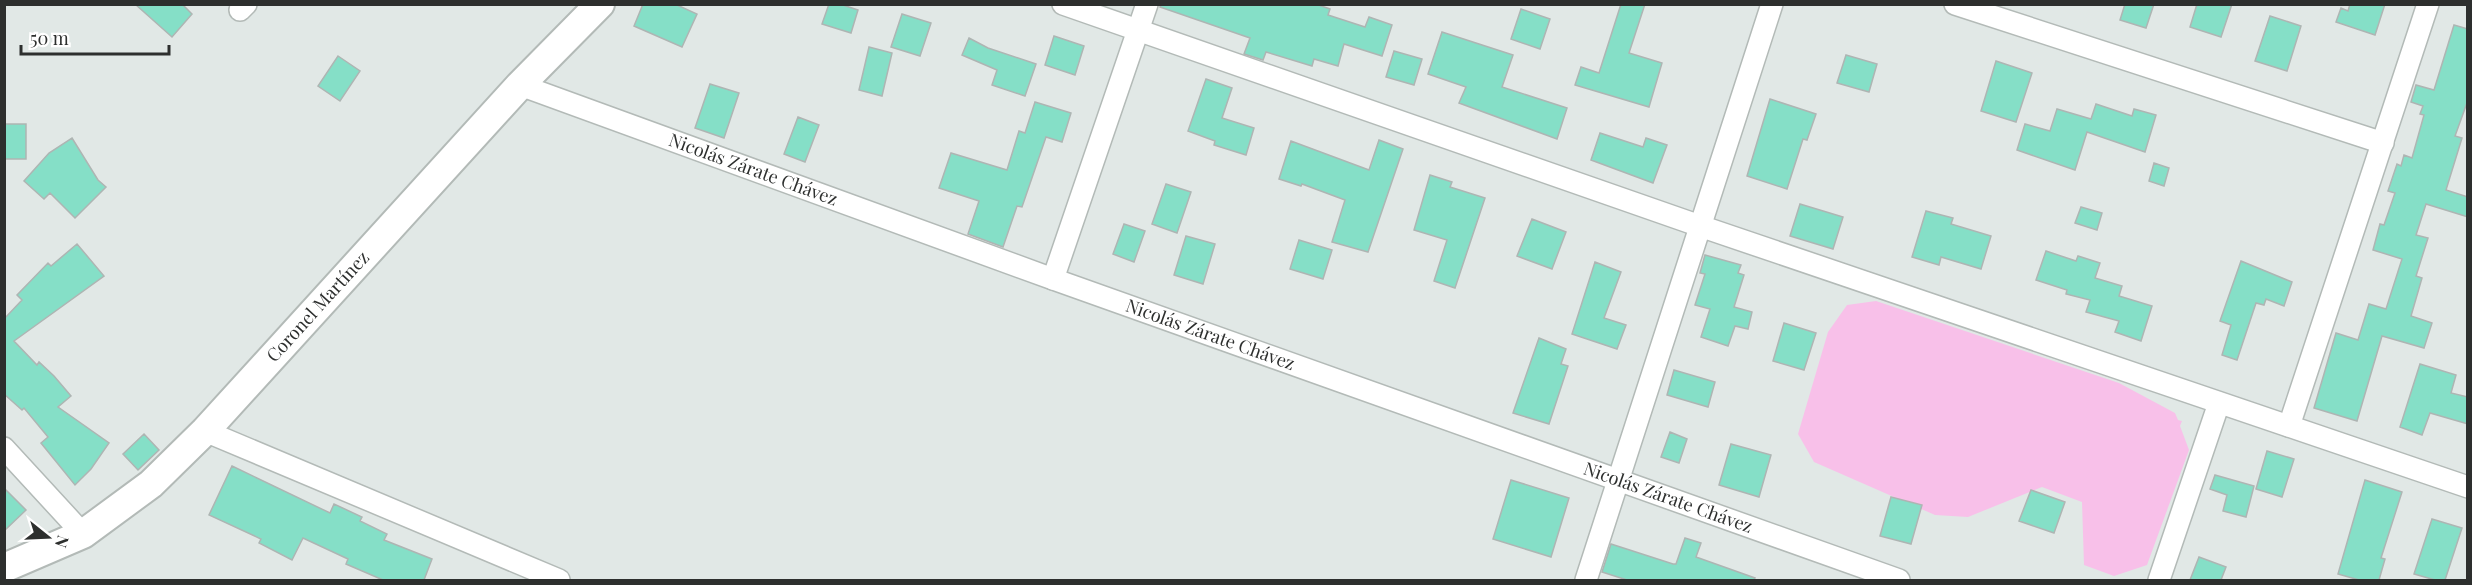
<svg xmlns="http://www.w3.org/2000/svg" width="2472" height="585" font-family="'Playfair Display',serif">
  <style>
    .green { fill: #f8c0e9 }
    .building { fill: #85dfc7; stroke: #aeb5b3; stroke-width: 1.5 }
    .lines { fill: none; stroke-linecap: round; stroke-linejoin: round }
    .minor-casing { stroke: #b3bab7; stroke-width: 24 }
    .secondary-casing { stroke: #b3bab7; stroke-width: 32 }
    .minor { stroke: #fff; stroke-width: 21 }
    .secondary { stroke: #fff; stroke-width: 28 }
    .labels { text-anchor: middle; stroke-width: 5; stroke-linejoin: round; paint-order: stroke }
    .street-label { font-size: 18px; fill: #2d2f2e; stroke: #fff }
  </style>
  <rect width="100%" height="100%" fill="#e1e8e6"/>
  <path class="green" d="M1876,301L2119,383L2175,413L2178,420L2182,421L2180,426L2189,450L2147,565L2114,576L2084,565L2082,502L2042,487L1968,517L1935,515L1814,462L1798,434L1828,332L1847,305Z"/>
  <path class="building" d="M135,4H182L192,14L172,37Z
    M643,4H675L697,14L682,47L634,26Z
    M829,4H840L858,10L851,33L822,24Z
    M1161,4H1316L1330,9L1328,15L1365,27L1369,17L1392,25L1382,56L1344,44L1338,66L1314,59L1312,66L1266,52L1263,60L1244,54L1250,38L1160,7Z
    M1621,4H1645L1629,53L1662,63L1649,107L1575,85L1581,67L1599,73Z
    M2125,4H2154L2146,28L2120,20Z
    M2197,4H2232L2221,37L2190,27Z
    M2350,4H2385L2375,35L2336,22L2341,8L2348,11Z
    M1521,9L1550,19L1540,49L1511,39Z
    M902,14L931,23L920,56L891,47Z
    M2270,16L2301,26L2287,71L2255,61Z
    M2454,25L2468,29V100L2455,136L2462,138L2446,190L2468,197V217L2426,204L2416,235L2428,238L2416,276L2422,278L2411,316L2432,323L2424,348L2382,336L2357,421L2314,408L2336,333L2358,340L2369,304L2386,309L2402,259L2373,250L2380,224L2384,225L2395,193L2388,191L2397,164L2401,166L2404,155L2412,158L2424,115L2420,114L2423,106L2411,102L2416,85L2434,90Z
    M1442,32L1513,55L1502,87L1567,108L1557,139L1459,103L1466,87L1428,74Z
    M1054,36L1084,46L1075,75L1045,65Z
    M969,38L988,48L1036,64L1025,96L992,85L997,70L962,55Z
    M869,47L892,53L882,96L859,90Z
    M1394,51L1422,59L1414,85L1386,77Z
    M1846,55L1877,64L1869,92L1837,83Z
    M338,56L360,71L340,101L318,86Z
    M1996,61L2032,73L2016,122L1981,111Z
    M1206,79L1232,88L1222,118L1254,128L1246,155L1214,145L1215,141L1188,131Z
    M710,84L739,93L724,138L695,128Z
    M1770,99L1816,114L1807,140L1803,139L1787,189L1747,176Z
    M1035,102L1071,113L1062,142L1046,137L1022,207L1017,206L1003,247L968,234L979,201L939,188L951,153L1007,170L1019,131L1025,133Z
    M2096,104L2132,116L2134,109L2156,115L2145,152L2087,132L2075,170L2017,150L2025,124L2050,131L2057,109L2091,119Z
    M798,117L819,125L805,162L784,154Z
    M4,124H26V159H4Z
    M1600,133L1643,147L1646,138L1667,145L1653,183L1591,160Z
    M72,138L98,180L106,187L75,218L50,193L44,199L24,181L49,153Z
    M1379,140L1403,149L1368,252L1332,242L1345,200L1302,184L1301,186L1279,179L1291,141L1369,170Z
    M2154,163L2169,168L2164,186L2149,181Z
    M1430,175L1452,182L1450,187L1485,198L1455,288L1434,281L1447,240L1414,230Z
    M1166,184L1191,192L1177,233L1152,224Z
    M1800,204L1843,217L1833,249L1790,236Z
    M2081,207L2102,213L2097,230L2075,223Z
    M1926,211L1953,218L1951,224L1991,236L1981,269L1941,257L1939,265L1912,257Z
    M1532,219L1566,232L1552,269L1517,256Z
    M1124,224L1145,231L1134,262L1113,254Z
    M1186,236L1215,244L1203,284L1174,275Z
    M1299,240L1332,250L1323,279L1290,269Z
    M77,244L104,276L14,341L37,365L39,362L54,376L71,396L58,407L109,443L91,469L75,485L41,443L48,437L24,408L22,410L4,394V319L22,300L17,295L48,263L51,266Z
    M2046,251L2076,261L2078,256L2100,263L2095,278L2122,286L2119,296L2152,306L2141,341L2115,332L2119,321L2086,312L2090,300L2066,294L2067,290L2036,280Z
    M1705,255L1741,265L1738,273L1744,275L1734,307L1752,312L1748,329L1735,326L1728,346L1701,337L1710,309L1695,305L1705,274L1700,273Z
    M2241,261L2292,282L2284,306L2266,299L2264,305L2256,303L2237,360L2222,355L2231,325L2220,321Z
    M1595,262L1621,272L1604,318L1626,325L1617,349L1572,334Z
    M1784,323L1816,333L1804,370L1773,361Z
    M1539,338L1566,349L1561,364L1568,366L1549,424L1513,413Z
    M2420,364L2456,375L2451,393L2468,397V424L2430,413L2422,435L2400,427Z
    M1674,370L1715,382L1708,407L1667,395Z
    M1670,432L1687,439L1679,463L1661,457Z
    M144,434L159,450L138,470L123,454Z
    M1731,444L1771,455L1759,497L1719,485Z
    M2267,451L2294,459L2282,497L2256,489Z
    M232,466L330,513L334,504L362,517L360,521L387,534L384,540L432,559L424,580H383L346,564L348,559L303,538L292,560L259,543L261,539L209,515Z
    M2215,475L2254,486L2246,517L2223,511L2227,495L2210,489Z
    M1511,480L1569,498L1551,557L1493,539Z
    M2365,480L2402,492L2381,558L2385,559L2379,580H2359L2338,574Z
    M4,488L26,510L4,531Z
    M2031,490L2065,502L2054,533L2019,521Z
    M1891,497L1922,505L1911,544L1880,536Z
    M2432,519L2462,528L2445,580H2435L2414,574Z
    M1685,538L1701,543L1696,557L1755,578L1754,580H1627L1602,572L1611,544L1673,564H1676Z
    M2199,557L2226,567L2221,580H2190Z"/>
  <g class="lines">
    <g class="minor-casing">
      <g id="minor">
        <path d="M1063,4L1700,226L2468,487"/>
        <path d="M1955,4L2383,143"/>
        <path d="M240,10L246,4"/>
        <path id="s1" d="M520,85L1053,279L1899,580"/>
        <path d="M1053,279L1147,4"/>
        <path d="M2289,426L2428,4"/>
        <path d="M205,431L559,580"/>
        <path d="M4,448L83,534"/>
        <path d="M1586,580L1772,4"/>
        <path d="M2159,580L2219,403"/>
      </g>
    </g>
    <g class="secondary-casing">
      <g id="secondary">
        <path id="s2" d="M4,568L83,534L151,484L205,431L520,85L600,4"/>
      </g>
    </g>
    <use href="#minor" class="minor"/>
    <use href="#secondary" class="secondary"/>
  </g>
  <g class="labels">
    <g class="street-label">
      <text dy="6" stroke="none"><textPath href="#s1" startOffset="248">Nicolás Zárate Chávez</textPath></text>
      <text dy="6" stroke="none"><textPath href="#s2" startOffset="414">Coronel Martínez</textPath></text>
      <text dy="6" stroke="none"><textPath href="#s1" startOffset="734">Nicolás Zárate Chávez</textPath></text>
      <text dy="6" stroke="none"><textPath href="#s1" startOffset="1220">Nicolás Zárate Chávez</textPath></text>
    </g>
  </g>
  <rect width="2472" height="585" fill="none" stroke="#2d2f2e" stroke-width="12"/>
  <g transform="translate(48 537) rotate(108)" stroke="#ffffff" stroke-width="4.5" paint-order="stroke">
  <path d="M0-4.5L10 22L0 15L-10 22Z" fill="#2d2f2e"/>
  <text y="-9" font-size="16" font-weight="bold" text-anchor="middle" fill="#2d2f2e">N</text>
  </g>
  <path d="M21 45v9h148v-9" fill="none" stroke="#2d2f2e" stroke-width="3"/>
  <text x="30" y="45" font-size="18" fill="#2d2f2e" stroke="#ffffff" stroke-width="4.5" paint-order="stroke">50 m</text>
</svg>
